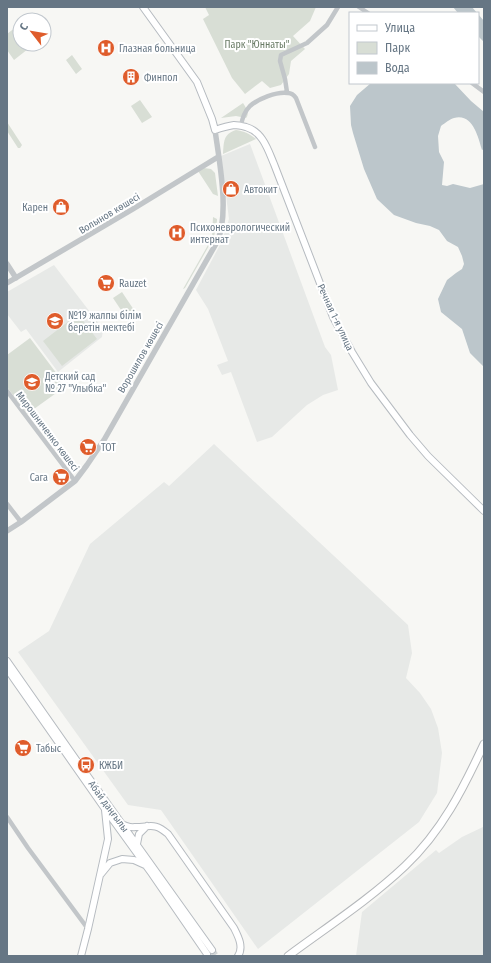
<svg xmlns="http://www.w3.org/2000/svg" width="491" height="963" font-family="'Fira Sans Condensed',sans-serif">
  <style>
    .built { fill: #e7e9e7 }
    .green { fill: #d8ded5 }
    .water { fill: #bcc6cb }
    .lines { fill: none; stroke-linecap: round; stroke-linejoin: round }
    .secondary-tunnel { stroke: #d3d7d8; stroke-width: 6; stroke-dasharray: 6 3; stroke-linecap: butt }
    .secondary-casing { stroke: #b6bbc0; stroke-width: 8 }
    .trunk-casing { stroke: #b5b8bb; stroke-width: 9 }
    .minor { stroke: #c2c6c9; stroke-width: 4.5 }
    .tertiary { stroke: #c2c6c9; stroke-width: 5.5 }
    .secondary { stroke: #fff; stroke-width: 6 }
    .trunk { stroke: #fff; stroke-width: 7 }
    .labels { text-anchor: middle; stroke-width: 4; stroke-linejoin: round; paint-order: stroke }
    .park-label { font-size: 10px; fill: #697b65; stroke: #fff }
    .poi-label { font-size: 10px; fill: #667684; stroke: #fff; text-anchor: start }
    .street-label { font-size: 10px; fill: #667684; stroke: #fff }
  </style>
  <rect width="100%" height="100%" fill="#f7f7f4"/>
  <path class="built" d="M250,144L325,347L331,355L338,390L323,395L307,405L272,437L257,442L231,372L222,375L217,365L228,361L208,309L196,290L222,241L229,219L221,156Z
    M54,265L103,329L102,337L58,372L26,329L21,332L7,314V292Z
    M214,444L408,625L412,653L406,678L420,693L431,709L438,728L442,753L437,793L419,822L258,949L161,810L128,805L18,652L49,631L90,544L164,482L169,486Z
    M483,827L484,830V956H356L362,912L436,850L439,853L462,837Z"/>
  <path class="green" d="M205,7H316L310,21L293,36L305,49L291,61L289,74L281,85L270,88L262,81L245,94L232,78L203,19L209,15Z
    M16,27L20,32V44H25L28,49L14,60L7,50V34Z
    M72,55L82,69L76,74L66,60Z
    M140,100L152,117L142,123L131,106Z
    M243,103C246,108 250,113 246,118L236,116L221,118Z
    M7,122L22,145L20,148H18L7,131Z
    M236,130C244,131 250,134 256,139L223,154C224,142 223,134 236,130Z
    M204,168L211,169L215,173L218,196L213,194L198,171Z
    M213,217L217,219V221L214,237L185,288L183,289L212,238Z
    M122,292L134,310L125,316L113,298Z
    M78,314L97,339L62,366L43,341Z
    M30,338L66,386L27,414L7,387V355Z"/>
  <path class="water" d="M453,7H472L477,13H458Z
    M478,14L484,21V42L478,36Z
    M371,83H454L471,101L484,112V149L482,150C478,137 473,113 454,118C450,119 445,123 441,126L438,136L439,152L444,162L442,185L447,186L453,184L470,188L484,184V367L470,353L462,329L441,312L438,299L447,280L456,273L462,269L464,264L462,256L458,247L447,241L439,230L430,226L416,223L394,215L377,199L364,169L353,133L351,125L350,106L357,95Z"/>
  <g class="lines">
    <path class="secondary-tunnel" d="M212,950L216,956"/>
    <g class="secondary-casing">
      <path id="secondary" d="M143,7L197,82L212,119L215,130C221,128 227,126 234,125C238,125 242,126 246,127C263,132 268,150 274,164L333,317L352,352L371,383L410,435L428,456L484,511
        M7,661L84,771L212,950
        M7,669L105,809L152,874L207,954
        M123,825C127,826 131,828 135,827C151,827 154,822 168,834L234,928C238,936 244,947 238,956
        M137,844L139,834L147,826
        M101,874L110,863L122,859L134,860L145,865
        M81,956L88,929L108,839L105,810"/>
    </g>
    <g class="trunk-casing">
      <path id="trunk" d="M288,956C327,927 369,900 405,866C442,831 463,789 484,744"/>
    </g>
    <path class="minor" d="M359,7L368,13
      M472,83L484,92
      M287,92L285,79L280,61L281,55L307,43L327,25L338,7
      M241,126C242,119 245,111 250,106C258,99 277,91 288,93C292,93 294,95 296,98L315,147
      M7,391L75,481
      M7,504L21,522
      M7,817L28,848L88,929"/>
    <path class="tertiary" d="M7,264L16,278
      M7,283L133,209L218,157
      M7,531L21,522L75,481L87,465L104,440L217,242C230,214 219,160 215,130"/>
    <use href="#secondary" class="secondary"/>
    <use href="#trunk" class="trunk"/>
  </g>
  <defs>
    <g id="hospital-disc" transform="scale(0.9)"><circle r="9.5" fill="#df5c2b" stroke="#fff"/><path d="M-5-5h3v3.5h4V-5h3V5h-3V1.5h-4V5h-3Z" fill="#fff"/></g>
    <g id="building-disc" transform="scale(0.9)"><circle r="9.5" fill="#df5c2b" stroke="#fff"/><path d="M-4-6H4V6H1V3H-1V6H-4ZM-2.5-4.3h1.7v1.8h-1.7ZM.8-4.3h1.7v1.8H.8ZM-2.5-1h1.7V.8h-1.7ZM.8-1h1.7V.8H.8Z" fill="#fff"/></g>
    <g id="shop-disc" transform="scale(0.9)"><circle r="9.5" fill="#df5c2b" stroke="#fff"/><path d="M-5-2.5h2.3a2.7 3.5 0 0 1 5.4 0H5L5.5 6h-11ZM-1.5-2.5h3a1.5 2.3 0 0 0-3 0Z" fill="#fff"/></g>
    <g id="supermarket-disc" transform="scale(0.9)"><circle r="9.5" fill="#df5c2b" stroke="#fff"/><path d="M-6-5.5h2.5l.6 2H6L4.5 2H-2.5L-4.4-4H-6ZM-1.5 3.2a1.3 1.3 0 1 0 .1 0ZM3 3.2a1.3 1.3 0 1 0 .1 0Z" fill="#fff"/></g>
    <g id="school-disc" transform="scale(0.9)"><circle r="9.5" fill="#df5c2b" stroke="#fff"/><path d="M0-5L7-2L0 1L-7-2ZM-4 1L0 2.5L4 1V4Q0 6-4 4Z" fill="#fff"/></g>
    <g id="bus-disc" transform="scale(0.9)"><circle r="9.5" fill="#df5c2b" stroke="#fff"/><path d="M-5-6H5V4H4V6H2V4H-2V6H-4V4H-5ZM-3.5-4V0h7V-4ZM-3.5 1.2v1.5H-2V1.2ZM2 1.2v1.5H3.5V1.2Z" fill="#fff"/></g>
  </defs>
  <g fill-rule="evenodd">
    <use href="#hospital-disc" x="106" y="48"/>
    <use href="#building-disc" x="131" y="77"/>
    <use href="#shop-disc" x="231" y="189"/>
    <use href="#shop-disc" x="61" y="207"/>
    <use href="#hospital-disc" x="177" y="233"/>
    <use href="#supermarket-disc" x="106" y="283"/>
    <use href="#school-disc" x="55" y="321"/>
    <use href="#school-disc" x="32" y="382"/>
    <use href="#supermarket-disc" x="88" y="447"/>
    <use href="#supermarket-disc" x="61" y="477"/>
    <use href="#supermarket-disc" x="23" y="748"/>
    <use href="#bus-disc" x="86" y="765"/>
  </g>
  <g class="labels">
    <g class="park-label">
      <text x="257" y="48">Парк "Юннаты"</text>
    </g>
    <g class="poi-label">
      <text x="119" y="52">Глазная больница</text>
      <text x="144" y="81">Финпол</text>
      <text x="244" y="193">Автокит</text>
      <text x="48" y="211" text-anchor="end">Карен</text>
      <text x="190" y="231">Психоневрологический<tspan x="190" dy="12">интернат</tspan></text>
      <text x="119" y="287">Rauzet</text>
      <text x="68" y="319">№19 жалпы білім<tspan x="68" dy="12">беретін мектебі</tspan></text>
      <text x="45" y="380">Детский сад<tspan x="45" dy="12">№ 27 "Улыбка"</tspan></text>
      <text x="101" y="451">ТОТ</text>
      <text x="48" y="481" text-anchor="end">Сага</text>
      <text x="36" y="752">Табыс</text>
      <text x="99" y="769">КЖБИ</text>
    </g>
    <g class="street-label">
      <text transform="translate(109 213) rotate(-31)" y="4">Волынов көшесі</text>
      <text transform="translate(336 317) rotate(65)" y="4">Речная 1-я улица</text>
      <text transform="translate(140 357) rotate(-60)" y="4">Ворошилов көшесі</text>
      <text transform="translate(48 431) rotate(53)" y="4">Мирошниченко көшесі</text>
      <text transform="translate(109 806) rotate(54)" y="4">Абай даңғылы</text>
    </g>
  </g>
  <rect width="491" height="963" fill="none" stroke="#667684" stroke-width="16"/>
  <rect x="349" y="12" width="130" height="72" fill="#ffffff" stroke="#c2c8ce"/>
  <rect x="357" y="25" width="20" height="6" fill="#ffffff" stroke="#c2c8ce"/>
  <text x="385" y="32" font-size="12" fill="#667684">Улица</text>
  <rect x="357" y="42" width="20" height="12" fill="#d8ded5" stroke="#c2c8ce"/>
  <text x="385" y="52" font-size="12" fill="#667684">Парк</text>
  <rect x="357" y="62" width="20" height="12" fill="#bcc6cb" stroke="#c2c8ce"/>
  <text x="385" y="72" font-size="12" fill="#667684">Вода</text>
  <g transform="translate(32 32) rotate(301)"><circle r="19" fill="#ffffff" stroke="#c2c8ce"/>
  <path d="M0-3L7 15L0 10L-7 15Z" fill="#df5c2b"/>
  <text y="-6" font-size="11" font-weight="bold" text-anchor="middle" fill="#667684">С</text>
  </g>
</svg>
